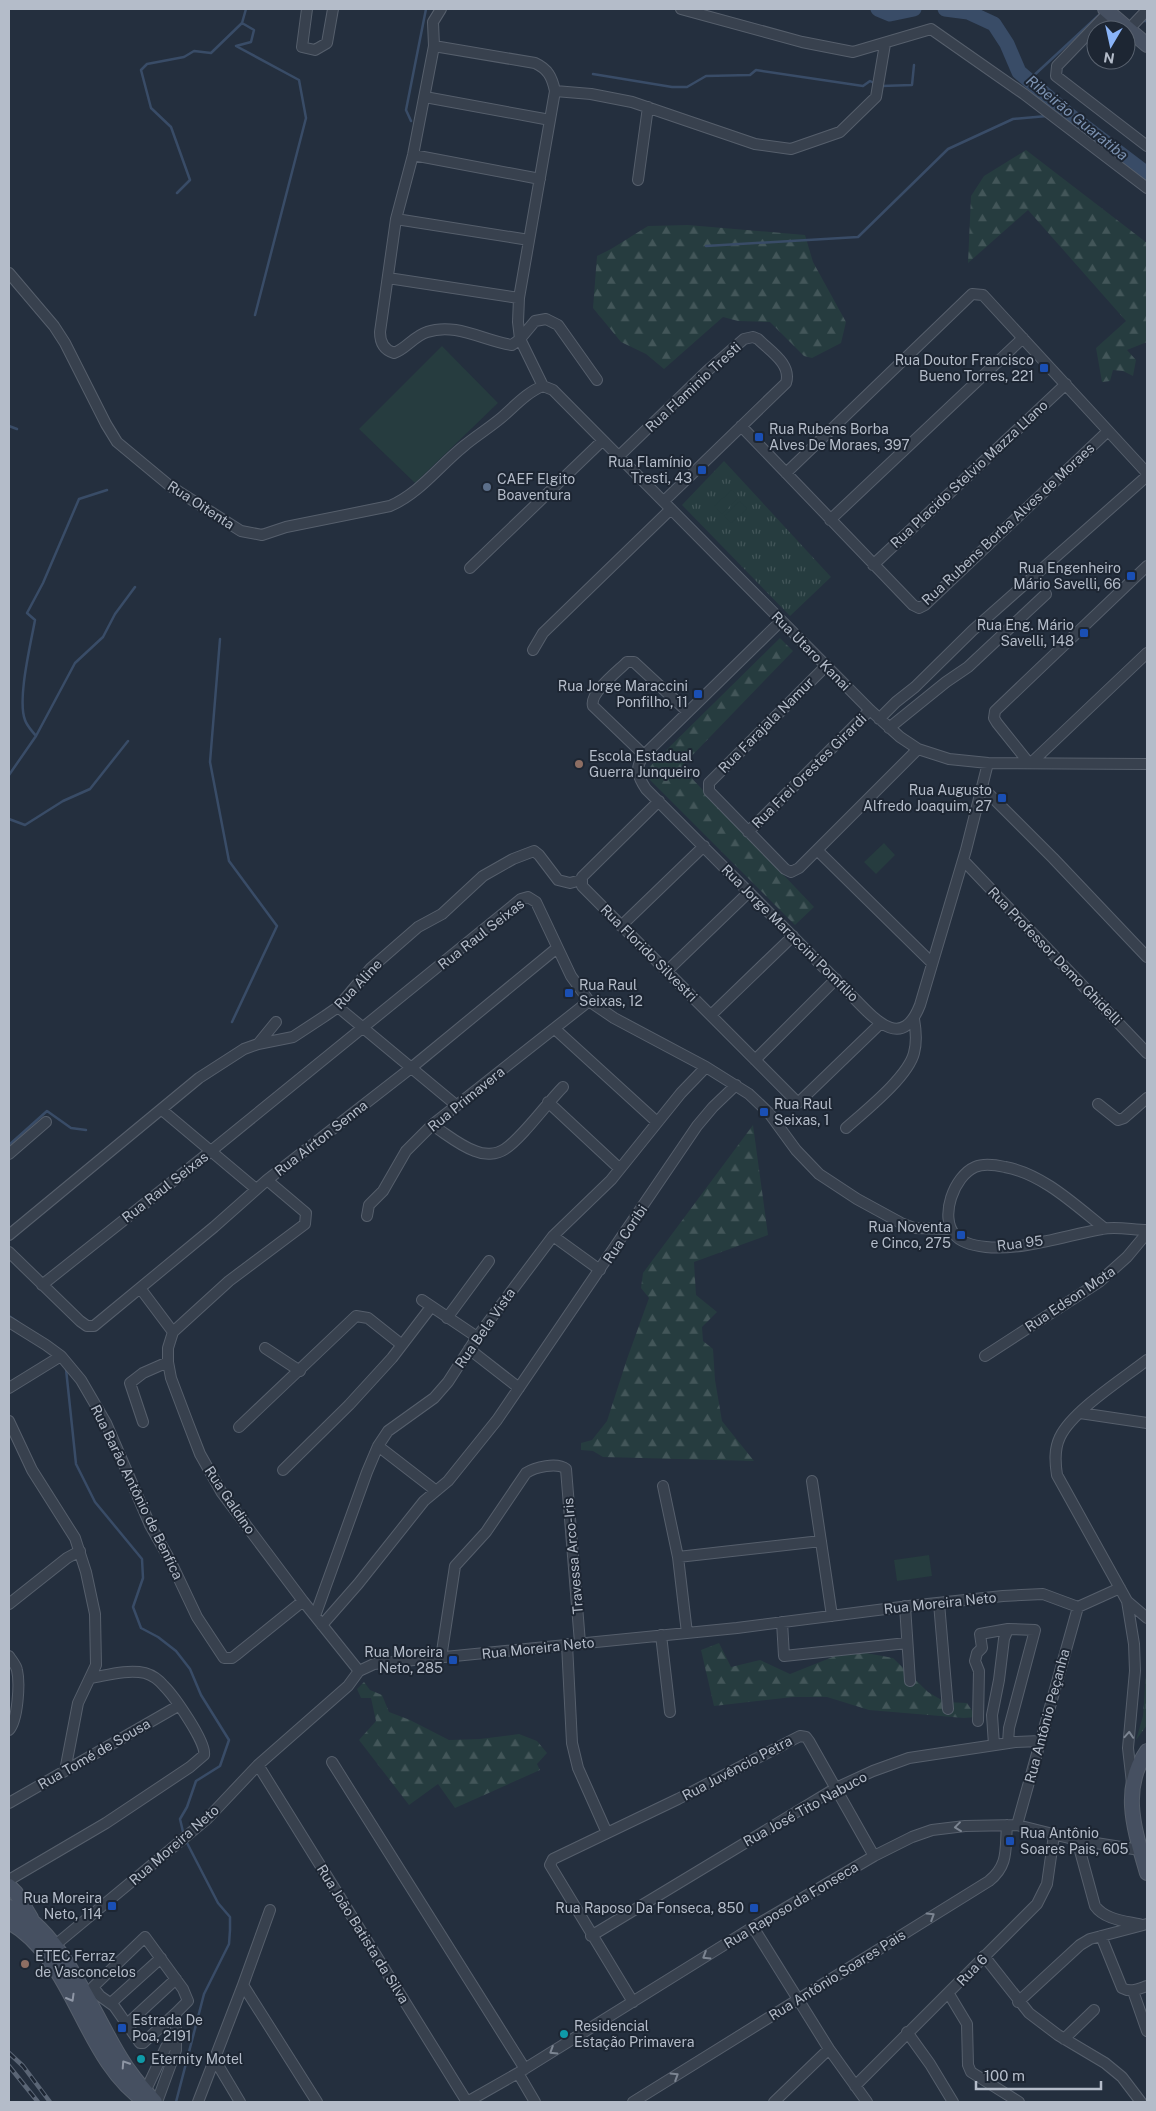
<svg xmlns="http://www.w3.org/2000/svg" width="1156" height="2111" font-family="'Public Sans',sans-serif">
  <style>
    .grass { fill: url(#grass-tufts) }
    .forest { fill: url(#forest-firs) }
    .pitch { fill: #263c3f }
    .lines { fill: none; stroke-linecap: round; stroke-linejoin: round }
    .stream { stroke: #394c67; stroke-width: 2.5 }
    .river { stroke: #394c67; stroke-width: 15 }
    .street-casing { stroke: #565f6c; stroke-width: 12 }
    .secondary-casing { stroke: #565f6c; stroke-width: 16 }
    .street { stroke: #38414e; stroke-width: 10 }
    .secondary { stroke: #465061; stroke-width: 14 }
    .rail-casing { stroke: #5a6575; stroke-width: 4.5 }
    .rail { stroke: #1d2633; stroke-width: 2.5; stroke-dasharray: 8; stroke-linecap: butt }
    .oneway { stroke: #7c8592 }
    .oneway2 { stroke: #8e96a5 }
    .transit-dot { fill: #1a4fb4; stroke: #1d2633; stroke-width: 2 }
    .service-dot { fill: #5c6f8a; stroke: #1d2633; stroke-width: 2 }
    .education-dot { fill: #8d6e63; stroke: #1d2633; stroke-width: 2 }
    .culture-dot { fill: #0f9aa8; stroke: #1d2633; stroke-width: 2 }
    .labels { text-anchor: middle; stroke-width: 4; stroke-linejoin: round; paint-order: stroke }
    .poi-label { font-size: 14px; fill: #b4bcc9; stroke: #1d2633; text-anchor: end }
    .street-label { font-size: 14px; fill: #b4bcc9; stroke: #1d2633 }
    .water-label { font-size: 15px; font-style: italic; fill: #7c92b1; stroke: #1d2633 }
  </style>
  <defs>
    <pattern id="grass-tufts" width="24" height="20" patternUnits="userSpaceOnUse" patternTransform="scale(1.25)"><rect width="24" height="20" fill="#263c3f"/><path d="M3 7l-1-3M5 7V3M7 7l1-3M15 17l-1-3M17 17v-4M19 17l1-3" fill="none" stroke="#435659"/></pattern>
    <pattern id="forest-firs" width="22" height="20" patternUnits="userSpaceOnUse" patternTransform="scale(1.25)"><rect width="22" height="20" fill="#263c3f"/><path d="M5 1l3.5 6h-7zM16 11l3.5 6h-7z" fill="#435659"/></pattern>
  </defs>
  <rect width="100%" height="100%" fill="#242f3e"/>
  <path class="grass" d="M724,461L831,577L790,616L682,505Z
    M1147,1659V1725L1136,1740L1143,1716Z"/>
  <path class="forest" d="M1026,150L1147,243V342L1127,350L1136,360L1133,376L1123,371L1113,370L1110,381L1102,382L1096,348L1126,321L1028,210L968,263L971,196L984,176Z
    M688,225L805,235L813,262L846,322L841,343L812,358L804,356L770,322L738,321L723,317L664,369L646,354L621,342L593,308L597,256L611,249L648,226Z
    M780,638L793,651L681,767L814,907L795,925L650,780L647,769Z
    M753,1125L768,1235L694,1262L696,1295L717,1312L702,1327L703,1341L713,1349L715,1380L722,1421L754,1461L603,1457L593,1451L581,1450V1443L592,1440L607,1421L627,1359L649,1298L641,1288L643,1273Z
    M719,1643L731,1667L760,1660L790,1674L850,1650L893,1658L928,1692L945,1702L967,1703L976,1717L964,1718L869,1710L827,1697H793L714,1706L701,1650Z
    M364,1682L370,1690L382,1695L389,1712L410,1720L449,1740L480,1739L519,1734L537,1741L547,1753L537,1764L540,1770L455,1808L438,1784L409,1805L359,1740L376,1721L371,1698H361L357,1689Z"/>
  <path class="pitch" d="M442,346L498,403L415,483L359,429Z
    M732,490L739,497L722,514L714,506Z
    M740,501L747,509L731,523L724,516Z
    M884,843L895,855L876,874L864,862Z
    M929,1555L932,1576L897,1581L894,1560Z"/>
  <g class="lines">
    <path class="stream" d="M246,9L242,23L254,30L251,42L236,46L299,80L306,118L255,315
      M1140,21H1147
      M593,74L672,87H687L706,76L750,75L756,70L863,86L870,81L876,84
      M1030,79L1099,15H1103
      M881,86L912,85L914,65
      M1057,115L1068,114
      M411,121L406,110L426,9
      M177,193L190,180L171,127L151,108L141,70L147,64L184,57L194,51L211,53L242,23
      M706,246L858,237L948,149L1013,119L1047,116
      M9,426L17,429
      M220,639L210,762L229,861L277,926L232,1022
      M36,736C32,731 27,726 25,720C17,699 31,643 35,620L27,613L43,583L79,499L107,490
      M9,775L36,736L75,663L103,637L115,614L135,587
      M9,819L25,825L63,801L90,789L128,741
      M9,1145L47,1111L71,1128L86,1130
      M9,1316L18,1322
      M66,1369L76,1464L95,1502L142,1559L143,1578L133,1607L141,1628L158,1637L176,1651L190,1669L201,1695L229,1740L220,1766L196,1781L187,1807L180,1819L184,1836
      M176,2102L204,1994L229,1944L230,1930V1917L218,1903L186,1841"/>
    <path class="river" d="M878,9L890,14L914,9
      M945,9L968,12L994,24L1007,44L1019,72L1068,114L1147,174"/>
    <g class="street-casing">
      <path id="street" d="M307,9L302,47L315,50L327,43L333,9
        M441,9L433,22L434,46L413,155L396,219L380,332C380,342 384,350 394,353C406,349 414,336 427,332C456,322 484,341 512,345L520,339L535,321L546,319L558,325L597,380
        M681,9L802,42L853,52L931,29L1024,94L1147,188
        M1109,12L1057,66L1056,76L1147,146
        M1129,29L1147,10
        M434,46L535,63C548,69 552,77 555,91L519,298L518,322L520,339L543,386
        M555,91L591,94L632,102L755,144L791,149L840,132L876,97L885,44
        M425,97L550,120
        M413,155L540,179
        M638,180L648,107
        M396,219L529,240
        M9,273L54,326L65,343L106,424L117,442L170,486L241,531L262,535L286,527L390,506C420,493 439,466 464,446C476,436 489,428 501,418C514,407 527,392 543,386
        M388,278L519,298
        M543,386L553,390L870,710L900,737L918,749L949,759L988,763L1147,764
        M741,426L913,605L919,608L925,605L1108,431
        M619,456L707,371L744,339L753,337L758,339C770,351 792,364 786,383L664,501
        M786,473L972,294L983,295L1147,473
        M830,520L1023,338
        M873,565L1066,384
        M470,568L602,441
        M781,621L644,755C634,768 638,777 646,789L846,990C869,1012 900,1056 920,1005L966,850L988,763
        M533,650L543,633L671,509
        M826,666L709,783V791L785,869L791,872L799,868L918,749
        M879,719L896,702L915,687L973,630L1147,476
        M889,728L946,682L968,667L1046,594
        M644,755L593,706C589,693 618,671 627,662H634L688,712
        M1029,763L997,723L994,718L995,711L1147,566
        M1031,763L1147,653
        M983,788L1053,858L1147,957
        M659,801L582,877V886L798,1103L881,1023
        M748,832L870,710
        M817,850L932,963
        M963,860L1147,1053
        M621,926L704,846
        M667,971L749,892
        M338,1007L456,1105
        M711,1015L793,936
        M555,1029L657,1122
        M258,1044L276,1022
        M755,1060L836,979
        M548,1102L620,1169
        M1098,1104L1118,1120L1124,1118L1147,1098
        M162,1110L256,1189
        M432,1125C445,1133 460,1146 475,1151C484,1155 496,1155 505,1149C522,1138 547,1103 563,1087
        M846,1128C865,1111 908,1077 914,1053C917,1042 916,1030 914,1019
        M9,1154L46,1122
        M267,1180L306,1213L305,1224L229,1281L173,1332L168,1348V1362L171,1378L188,1423L200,1454L222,1493L303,1601L359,1671
        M367,1216L369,1205L383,1191L406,1151L432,1125L589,1001
        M1104,1228C1075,1205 1043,1174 1005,1167C996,1165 984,1163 975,1167C954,1176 939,1217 955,1235C961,1243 977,1246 986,1247C1021,1251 1068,1235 1102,1229C1116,1226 1133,1230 1147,1230
        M9,1235L199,1078L244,1049L258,1044L293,1037L325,1016L338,1007L371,968L418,927L442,914L483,876L513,859L534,851L539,855L558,880L570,883L581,880
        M553,1236L600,1270
        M9,1252L80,1321L87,1326H94L214,1227L267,1180L411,1068L557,948
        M42,1285L211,1151L521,899L528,897L536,902L571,976L589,1001L614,1018L706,1067L749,1094L769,1113L796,1150L819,1174L857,1199L901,1223L914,1228L951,1229
        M140,1288L173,1332
        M422,1300L477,1337
        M447,1318L489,1261
        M9,1322L46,1345L61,1356L81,1380L106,1423L150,1525L170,1560L197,1617L224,1658H232L236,1655L303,1601
        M265,1348L300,1371
        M469,1349L519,1388
        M985,1356L1099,1282L1127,1257L1147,1233
        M1147,1360C1124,1378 1072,1411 1060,1437C1054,1449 1055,1462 1057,1475L1127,1601L1147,1618
        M9,1388L61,1356
        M1080,1413L1147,1423
        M9,1421L32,1470L75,1538L86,1572L95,1614L96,1665L78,1703L65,1771
        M143,1422L130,1383L143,1373L168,1362
        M239,1427L356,1316L368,1318L402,1345
        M378,1446L435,1490
        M283,1470L349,1405L392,1358L431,1307
        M812,1481L832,1616
        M663,1486L678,1557L687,1633
        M678,1557L821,1541
        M1127,1601L1134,1644L1135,1671L1128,1748L1132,1783
        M939,1603L948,1709
        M9,1604L67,1558L80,1551
        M905,1606L910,1681
        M315,1616L367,1472L378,1446L388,1431L434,1398L448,1382L477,1337L553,1236L611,1180L681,1093L706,1067
        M782,1622L784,1656L907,1643
        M322,1625L358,1584L424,1501L448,1481L497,1420L697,1126L713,1107L736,1085
        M661,1635L670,1712
        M567,1644L572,1743L578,1768L607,1833
        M9,1656C12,1661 16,1665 17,1670C20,1683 18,1720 9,1730
        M441,1658L455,1566L486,1532L526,1473C535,1467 557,1462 566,1469L580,1643
        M978,1721L979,1671L975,1661L977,1653L982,1648L980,1634L1008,1629L1035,1630L1009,1728L1008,1743
        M994,1745L992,1715L999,1680L1004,1639L1008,1629
        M332,1762L525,2069
        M258,1765L467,2102
        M9,1803L178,1706
        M1017,1825L1078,1607
        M1077,1840L1095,1906C1105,1920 1126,1921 1142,1925
        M9,1880L106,1823L190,1767L204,1755C207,1743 174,1696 164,1686C159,1680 152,1675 145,1673C128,1669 108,1675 91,1678
        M753,1927L829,2049L867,2102
        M591,1936L836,1788L873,1771L909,1758L1015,1742L1040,1741
        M1101,1936L1122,1988C1131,1993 1138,1989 1147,1986
        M54,1946L207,1819L258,1765L348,1686L359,1671L374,1664L737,1628L909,1606L1003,1596L1043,1594L1078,1607L1120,1588
        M984,1956L1029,2013L1058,2035L1105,2063L1122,2077L1141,2102
        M243,1985L317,2102
        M1133,1991L1147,2031
        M949,1994L967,2024L968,2065L971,2072L1019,2102
        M633,2002L550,1865L553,1859L678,1799L800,1736L806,1737L809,1741L874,1856
        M1018,2002L1080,1945L1090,1939L1147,1924
        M111,2003L161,1958
        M126,2025L176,1979
        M907,2032L930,2064L953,2102
        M1064,2039L1094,2010
        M215,2060L240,2102
        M518,2073L535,2102
        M855,2086L1037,1904L1047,1884L1054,1835
        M145,2092L166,2047L176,2038
        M157,2102L176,2050V2013L188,2001L183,1989L145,1937L93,1987L100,1996L114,2006L140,2043H143L176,2013
        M198,2102L243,1985L270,1910
        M467,2102L518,2073L753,1927L874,1856L912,1837L932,1830L965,1826L1017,1825L1077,1840L1146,1851
        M633,2102L989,1881C1009,1865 1005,1849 1007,1825
        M774,2102L829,2049"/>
    </g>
    <g class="secondary-casing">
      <path id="secondary" d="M1105,9L1147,45
        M1147,1751C1120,1790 1135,1831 1147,1873
        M9,1886L16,1893L31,1918
        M9,1907C60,1927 92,2012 120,2057C130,2074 142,2088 155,2102
        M9,1922C76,1960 82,2059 146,2102"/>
    </g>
    <use href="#street" class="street"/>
    <use href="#secondary" class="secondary"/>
    <g class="rail-casing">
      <path id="rail" d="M9,2053L23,2066L50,2102
        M9,2066L38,2102"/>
    </g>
    <use href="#rail" class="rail"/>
  </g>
  <defs><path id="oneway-chevron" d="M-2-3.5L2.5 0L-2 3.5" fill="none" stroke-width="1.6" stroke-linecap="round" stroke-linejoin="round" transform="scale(1.25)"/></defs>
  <g class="oneway">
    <use href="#oneway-chevron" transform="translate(1129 1735) rotate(-86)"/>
    <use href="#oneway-chevron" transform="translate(958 1827) rotate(173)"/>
    <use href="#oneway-chevron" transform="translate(931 1916) rotate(-32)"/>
    <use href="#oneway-chevron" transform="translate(706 1956) rotate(148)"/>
    <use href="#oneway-chevron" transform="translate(553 2051) rotate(148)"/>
    <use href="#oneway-chevron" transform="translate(675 2076) rotate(-32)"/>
  </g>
  <g class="oneway2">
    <use href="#oneway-chevron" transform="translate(71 1998) rotate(60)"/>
    <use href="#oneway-chevron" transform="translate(125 2064) rotate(-123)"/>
  </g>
  <g class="transit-dot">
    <rect x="1039" y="363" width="10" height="10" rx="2.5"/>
    <rect x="754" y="432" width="10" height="10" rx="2.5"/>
    <rect x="697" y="465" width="10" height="10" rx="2.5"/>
    <rect x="1126" y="571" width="10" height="10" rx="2.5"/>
    <rect x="1079" y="628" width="10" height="10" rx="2.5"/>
    <rect x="693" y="689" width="10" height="10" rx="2.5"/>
    <rect x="997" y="793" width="10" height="10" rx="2.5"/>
    <rect x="564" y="988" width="10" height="10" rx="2.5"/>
    <rect x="759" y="1107" width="10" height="10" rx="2.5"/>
    <rect x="956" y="1230" width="10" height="10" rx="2.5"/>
    <rect x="448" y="1655" width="10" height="10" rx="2.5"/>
    <rect x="1005" y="1836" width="10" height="10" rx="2.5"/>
    <rect x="107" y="1901" width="10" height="10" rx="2.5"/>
    <rect x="749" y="1903" width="10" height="10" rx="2.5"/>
    <rect x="117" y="2023" width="10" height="10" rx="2.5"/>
  </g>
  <circle class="service-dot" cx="487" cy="487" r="5"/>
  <g class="education-dot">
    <circle cx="579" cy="764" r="5"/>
    <circle cx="25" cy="1964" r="5"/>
  </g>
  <g class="culture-dot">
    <circle cx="564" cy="2034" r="5"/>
    <circle cx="141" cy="2059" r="5"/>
  </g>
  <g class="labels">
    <g class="poi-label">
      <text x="1034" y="365">Rua Doutor Francisco<tspan x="1034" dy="16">Bueno Torres, 221</tspan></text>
      <text x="769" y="434" text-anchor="start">Rua Rubens Borba<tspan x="769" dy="16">Alves De Moraes, 397</tspan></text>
      <text x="692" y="467">Rua Flamínio<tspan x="692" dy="16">Tresti, 43</tspan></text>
      <text x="497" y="484" text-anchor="start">CAEF Elgito<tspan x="497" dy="16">Boaventura</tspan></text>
      <text x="1121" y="573">Rua Engenheiro<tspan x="1121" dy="16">Mário Savelli, 66</tspan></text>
      <text x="1074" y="630">Rua Eng. Mário<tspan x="1074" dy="16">Savelli, 148</tspan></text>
      <text x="688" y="691">Rua Jorge Maraccini<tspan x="688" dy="16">Ponfilho, 11</tspan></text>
      <text x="589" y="761" text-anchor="start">Escola Estadual<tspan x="589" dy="16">Guerra Junqueiro</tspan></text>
      <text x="992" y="795">Rua Augusto<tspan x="992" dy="16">Alfredo Joaquim, 27</tspan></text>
      <text x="579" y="990" text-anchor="start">Rua Raul<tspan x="579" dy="16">Seixas, 12</tspan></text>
      <text x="774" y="1109" text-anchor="start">Rua Raul<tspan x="774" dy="16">Seixas, 1</tspan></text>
      <text x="951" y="1232">Rua Noventa<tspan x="951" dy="16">e Cinco, 275</tspan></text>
      <text x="443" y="1657">Rua Moreira<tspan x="443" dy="16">Neto, 285</tspan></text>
      <text x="1020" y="1838" text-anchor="start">Rua Antônio<tspan x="1020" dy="16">Soares Pais, 605</tspan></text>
      <text x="102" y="1903">Rua Moreira<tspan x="102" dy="16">Neto, 114</tspan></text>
      <text x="744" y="1913">Rua Raposo Da Fonseca, 850</text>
      <text x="35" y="1961" text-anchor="start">ETEC Ferraz<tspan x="35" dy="16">de Vasconcelos</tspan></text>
      <text x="132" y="2025" text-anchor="start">Estrada De<tspan x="132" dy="16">Poa, 2191</tspan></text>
      <text x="574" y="2031" text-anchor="start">Residencial<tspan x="574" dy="16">Estação Primavera</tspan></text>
      <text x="151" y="2064" text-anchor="start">Eternity Motel</text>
    </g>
    <g class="street-label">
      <text transform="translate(693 387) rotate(-43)" y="5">Rua Flaminio Tresti</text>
      <text transform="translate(969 474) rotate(-43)" y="5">Rua Placido Stelvio Mazza Llano</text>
      <text transform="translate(201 505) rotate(33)" y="5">Rua Oitenta</text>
      <text transform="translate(1008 524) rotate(-43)" y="5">Rua Rubens Borba Alves de Moraes</text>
      <text transform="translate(811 651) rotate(45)" y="5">Rua Utaro Kanai</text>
      <text transform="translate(766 725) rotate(-45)" y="5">Rua Farajala Namur</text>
      <text transform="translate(809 771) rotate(-45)" y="5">Rua Frei Orestes Girardi</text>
      <text transform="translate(790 933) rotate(45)" y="5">Rua Jorge Maraccini Pomfilio</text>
      <text transform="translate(481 934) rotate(-38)" y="5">Rua Raul Seixas</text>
      <text transform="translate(649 953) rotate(45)" y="5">Rua Florido Silvestri</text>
      <text transform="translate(1055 956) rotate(46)" y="5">Rua Professor Demo Ghidelli</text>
      <text transform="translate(358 984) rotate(-47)" y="5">Rua Aline</text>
      <text transform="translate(466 1099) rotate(-39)" y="5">Rua Primavera</text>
      <text transform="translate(321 1138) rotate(-38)" y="5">Rua Aírton Senna</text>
      <text transform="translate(165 1187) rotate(-38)" y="5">Rua Raul Seixas</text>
      <text transform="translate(625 1234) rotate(-56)" y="5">Rua Coribi</text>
      <text transform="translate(1020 1243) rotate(-7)" y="5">Rua 95</text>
      <text transform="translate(1070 1299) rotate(-34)" y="5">Rua Edson Mota</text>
      <text transform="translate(485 1328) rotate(-55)" y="5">Rua Bela Vista</text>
      <text transform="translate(137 1492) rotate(64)" y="5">Rua Barão Antônio de Benfica</text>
      <text transform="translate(230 1500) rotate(56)" y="5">Rua Galdino</text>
      <text transform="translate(573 1556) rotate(-95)" y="5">Travessa Arco-Iris</text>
      <text transform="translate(940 1603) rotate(-6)" y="5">Rua Moreira Neto</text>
      <text transform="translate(538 1648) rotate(-6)" y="5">Rua Moreira Neto</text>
      <text transform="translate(1047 1716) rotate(-75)" y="5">Rua Antônio Peçanha</text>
      <text transform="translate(94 1754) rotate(-30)" y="5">Rua Tomé de Sousa</text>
      <text transform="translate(737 1768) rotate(-28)" y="5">Rua Juvêncio Petra</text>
      <text transform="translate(805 1809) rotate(-29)" y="5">Rua José Tito Nabuco</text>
      <text transform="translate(174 1845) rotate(-41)" y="5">Rua Moreira Neto</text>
      <text transform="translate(791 1905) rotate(-31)" y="5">Rua Raposo da Fonseca</text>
      <text transform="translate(363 1934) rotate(58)" y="5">Rua João Batista da Silva</text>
      <text transform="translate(972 1970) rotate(-46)" y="5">Rua 6</text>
      <text transform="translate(837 1975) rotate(-32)" y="5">Rua Antônio Soares Pais</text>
    </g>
    <g class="water-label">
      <text transform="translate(1077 118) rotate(39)" y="5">Ribeirão Guaratiba</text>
    </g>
  </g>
  <rect width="1156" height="2111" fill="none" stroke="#b4bcc9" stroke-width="20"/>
  <g transform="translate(1111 45) rotate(189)"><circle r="24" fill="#1d2633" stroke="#59626f"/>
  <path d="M0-4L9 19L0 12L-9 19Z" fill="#8ab4f8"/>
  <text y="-8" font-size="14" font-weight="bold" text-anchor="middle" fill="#b4bcc9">N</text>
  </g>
  <path d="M976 2081v8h125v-8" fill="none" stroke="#b4bcc9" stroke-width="2.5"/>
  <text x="984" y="2081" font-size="15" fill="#b4bcc9" stroke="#1d2633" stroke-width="4" paint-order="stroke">100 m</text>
</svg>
